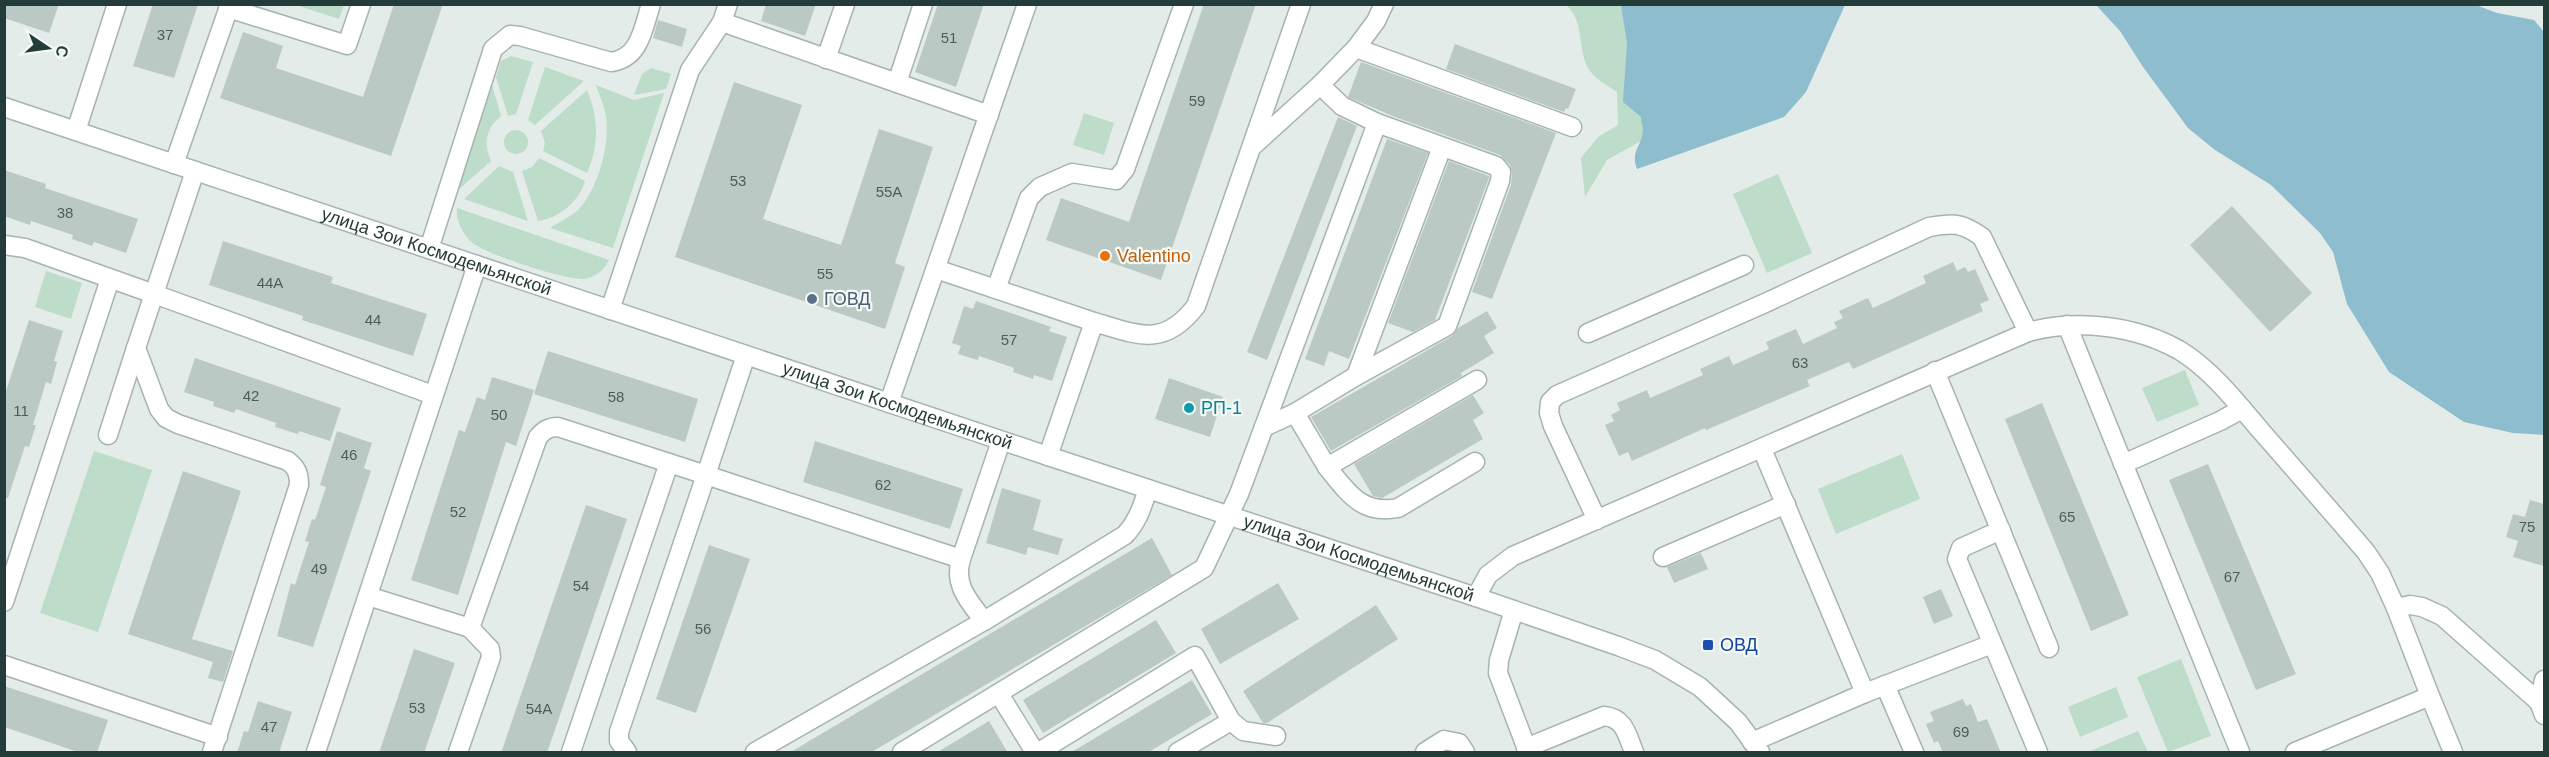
<svg xmlns="http://www.w3.org/2000/svg" width="2549" height="757" font-family="Arial,sans-serif">
  <style>
    .green { fill: #bddcc9 }
    .water { fill: #8ebdcd }
    .building { fill: #bbc9c5 }
    .lines { fill: none; stroke-linecap: round; stroke-linejoin: round }
    .minor-casing { stroke: #a6b4b0; stroke-width: 21 }
    .minor { stroke: #fff; stroke-width: 18 }
    .food-dot { fill: #e8710a; stroke: #f3f9f6; stroke-width: 2 }
    .service-dot { fill: #5c6f8a; stroke: #f3f9f6; stroke-width: 2 }
    .culture-dot { fill: #0f9aa8; stroke: #f3f9f6; stroke-width: 2 }
    .transit-dot { fill: #1a4fb4; stroke: #f3f9f6; stroke-width: 2 }
    .labels { text-anchor: middle; stroke-width: 4.5; stroke-linejoin: round; paint-order: stroke }
    .number-label { font-size: 15px; fill: #4a5f5b }
    .street-label { font-size: 18px; fill: #243c38; stroke: #f3f9f6 }
    .food-label { font-size: 18px; fill: #c56008; stroke: #f3f9f6; text-anchor: start }
    .service-label { font-size: 18px; fill: #4e5e75; stroke: #f3f9f6; text-anchor: start }
    .culture-label { font-size: 18px; fill: #0d838f; stroke: #f3f9f6; text-anchor: start }
    .transit-label { font-size: 18px; fill: #164399; stroke: #f3f9f6; text-anchor: start }
  </style>
  <rect width="100%" height="100%" fill="#e3ece9"/>
  <path class="green" d="M296,5L344,4V5L339,19Z
    M1566,5H1643L1656,95L1641,141L1607,160L1585,197L1581,158L1598,137L1618,125L1617,92C1609,86 1596,80 1590,71C1576,51 1586,22 1566,5Z
    M511,56L533,62L516,114L508,116L496,77L501,61Z
    M545,67L584,81L535,125L528,120Z
    M651,68L671,74L666,89L634,95L642,74Z
    M492,85L501,116C486,128 483,143 491,161L457,191Z
    M596,85L634,100L664,93L613,248L550,228C559,222 570,217 578,210C598,190 612,140 605,112C603,103 599,94 596,85Z
    M587,90C599,119 599,145 587,173L543,151L545,143L541,131Z
    M1084,113L1114,123L1104,155L1073,145Z
    M504 142a12 12 0 1 1 24 0a12 12 0 1 1-24 0Z
    M539,158L585,181C579,202 559,218 538,221L522,171L532,167Z
    M499,166L513,172L528,221L464,199Z
    M1778,174L1812,253L1767,273L1733,194Z
    M457,208L609,260C604,270 596,277 584,279C567,281 489,255 474,244C463,236 456,221 457,208Z
    M46,271L82,283L71,319L35,307Z
    M2185,370L2199,405L2157,422L2142,388Z
    M94,451L152,470L98,632L40,613Z
    M1902,454L1920,499L1836,534L1818,489Z
    M2181,659L2211,736L2168,752L2137,677Z
    M2116,687L2128,717L2080,737L2068,707Z
    M2138,731L2148,752H2088Z"/>
  <path class="water" d="M1621,5V4L1845,5L1806,92L1784,117L1637,169C1630,151 1642,146 1643,131C1643,127 1641,121 1641,117L1623,102L1627,43Z
    M2476,5L2497,13L2534,20L2544,32V435L2513,433L2464,422L2389,372L2347,304L2333,252L2320,233L2271,185L2215,150L2188,128L2143,67L2120,31L2096,5Z"/>
  <path class="building" d="M4,4H59L49,33L4,18Z
    M153,4H198L174,78L133,66Z
    M394,4H443L391,156L220,98L243,32L283,46L276,68L363,97Z
    M766,4H816L805,36L761,21Z
    M938,4H984L956,87L915,72Z
    M1204,4H1256L1161,280L1046,240L1061,198L1129,222Z
    M658,20L687,29L682,47L653,38Z
    M1455,44L1576,89L1568,109L1566,108L1564,112L1446,69Z
    M1361,62L1556,133L1492,299L1472,292L1511,185L1512,173L1510,165L1500,155L1395,117L1348,97Z
    M734,82L802,105L763,219L841,245L879,129L933,147L895,263L905,267L885,329L675,257Z
    M1338,117L1357,126L1267,360L1247,352Z
    M1387,139L1428,153L1349,359L1329,351L1324,366L1305,359Z
    M1449,161L1489,176V178L1435,320L1413,332L1388,323Z
    M4,170L46,184L45,188L138,219L126,253L94,242L92,246L72,239L73,235L31,221L30,225L4,216Z
    M2232,206L2312,293L2270,332L2190,245Z
    M223,241L333,277L331,283L427,314L413,356L302,320L303,316L209,285Z
    M1953,262L1957,271L1965,267L1968,272L1975,269L1989,300L1980,304L1983,311L1853,369L1849,362L1807,380L1810,386L1706,430L1705,428L1632,461L1628,452L1619,456L1605,425L1614,421L1611,415L1620,410L1617,403L1647,390L1650,398L1703,375L1700,369L1729,356L1733,365L1769,349L1766,342L1796,329L1803,344L1837,328L1834,322L1843,318L1839,311L1868,298L1873,308L1926,283L1923,276Z
    M976,301L1051,327L1049,331L1067,337L1052,381L1034,375L1033,379L1013,372L1014,368L979,356L978,360L958,354L961,346L952,343L964,306L973,309Z
    M1487,311L1497,328L1484,336L1494,353L1461,373L1462,376L1331,451L1311,417L1452,336L1458,328Z
    M29,320L63,331L54,361L57,362L51,384L46,382L33,425H36L29,447L25,446L8,498H4V397Z
    M548,351L698,399L685,442L534,394Z
    M195,358L341,408L330,441L299,431L298,434L275,427L276,423L236,409L234,413L213,406L214,402L184,392Z
    M492,377L534,390L516,446L506,442L458,595L411,580L459,430L465,432L477,397L485,400Z
    M1169,378L1223,397L1210,437L1155,419Z
    M1473,395L1484,413L1473,420L1483,439L1382,498L1373,496L1354,464Z
    M2042,403L2129,615L2091,631L2005,419Z
    M337,431L372,443L364,468L371,471L313,647L277,636L291,583L295,585L309,542L305,541L312,519L315,520L326,487L320,485Z
    M815,441L963,489L950,529L803,482Z
    M2208,464L2296,674L2256,690L2169,480Z
    M183,471L241,491L192,639L233,651L223,682L208,678L213,662L128,634Z
    M1002,488L1041,500L1033,530L1063,539L1058,555L1028,547L1026,555L986,543Z
    M2530,500L2544,504V566L2513,557L2518,541L2506,537L2513,514L2525,517Z
    M586,505L627,519L547,753H501Z
    M1152,538L1172,575L870,753H789Z
    M709,545L750,559L696,713L656,699Z
    M1701,553L1708,569L1674,583L1667,567Z
    M1278,583L1299,619L1220,664L1201,629Z
    M1941,589L1953,616L1934,624L1923,597Z
    M1376,605L1398,639L1267,723H1263L1243,691Z
    M1156,620L1176,653L1043,733L1023,700Z
    M414,649L455,663L424,753H379Z
    M1192,680L1212,714L1147,753H1070Z
    M4,686L108,720L97,753H81L4,727Z
    M1963,699L1966,706L1971,704L1978,722L1987,719L2001,753H1943L1938,741L1934,743L1926,724L1934,721L1930,712Z
    M258,701L292,712L279,753H237L244,731L248,732Z
    M989,721L1008,753H936Z"/>
  <g class="lines">
    <g class="minor-casing">
      <g id="minor">
        <path d="M1384,4L1376,21L1356,48L1572,127"/>
        <path d="M228,8L347,45L361,4"/>
        <path d="M722,22L989,115"/>
        <path d="M826,59L845,4"/>
        <path d="M897,83L923,4"/>
        <path id="s1" d="M4,107L1048,456L1476,597L1618,646L1655,660L1700,687L1738,722L1760,752"/>
        <path d="M76,131L117,4"/>
        <path d="M1255,144L1320,85L1356,48"/>
        <path d="M174,164L230,4"/>
        <path d="M4,245L25,248L154,294L195,171"/>
        <path d="M429,249L493,49L510,35L520,36L611,62C640,58 643,29 651,4"/>
        <path d="M936,269L1094,322"/>
        <path d="M996,289L1029,198L1040,187L1072,173L1116,180L1125,169L1184,4"/>
        <path d="M610,310L690,70L722,22L728,4"/>
        <path d="M2067,325L2240,752"/>
        <path d="M2028,332C2077,319 2134,325 2179,350C2211,369 2237,403 2261,431C2296,471 2331,511 2366,552L2380,573L2396,608L2430,696L2295,752"/>
        <path d="M1588,333L1744,265"/>
        <path d="M1935,371L2049,648"/>
        <path d="M1356,376L1442,147"/>
        <path d="M889,403L1027,4"/>
        <path d="M1295,413L1327,467L1477,380"/>
        <path d="M1264,427L1295,413L1356,376L1447,326L1500,181L1501,172L1496,166L1377,123L1342,106L1320,85"/>
        <path d="M108,435L136,348"/>
        <path d="M1762,449L1865,693"/>
        <path d="M1048,456L1094,322C1138,335 1164,348 1196,306L1301,4"/>
        <path d="M2123,464L2220,421L2242,409"/>
        <path d="M1327,467C1348,493 1362,515 1398,508L1475,462"/>
        <path d="M2001,530L1961,548L1957,559L2038,752"/>
        <path d="M1663,557L1786,504"/>
        <path d="M961,559C953,585 969,601 984,621"/>
        <path d="M368,596L470,628L538,437C544,430 549,427 558,427L706,475L746,355"/>
        <path d="M1476,597L1488,575L1513,556L2028,332L1982,237C1961,222 1953,223 1929,227L1763,304L1557,395L1550,402L1549,413L1553,426L1597,520"/>
        <path d="M4,602L110,279"/>
        <path d="M2396,608L2410,605L2422,607L2442,616L2539,702L2544,715"/>
        <path d="M1514,610L1499,660L1498,673L1528,752"/>
        <path d="M4,665L218,737"/>
        <path d="M1885,685L1914,752"/>
        <path d="M999,694L1035,752"/>
        <path d="M2430,696L2453,752"/>
        <path d="M2539,702L2544,680"/>
        <path d="M1752,742L1865,693L1992,644"/>
        <path d="M1526,748L1604,716C1625,718 1627,735 1634,752"/>
        <path d="M212,752L299,485C299,474 297,468 288,461L178,424L166,418L159,409L136,348L154,294L433,395"/>
        <path d="M316,752L477,265"/>
        <path d="M458,752L491,657L490,649L470,628"/>
        <path d="M571,752L669,463"/>
        <path d="M627,752L619,741V732L706,475L961,559L1001,441"/>
        <path d="M755,752L984,621L1125,535C1138,521 1142,507 1148,489"/>
        <path d="M902,752L1204,568L1239,494L1377,123"/>
        <path d="M1039,752L1195,656L1231,721"/>
        <path d="M1178,752L1231,721L1243,731L1276,736"/>
        <path d="M1425,752L1444,740L1459,743L1465,752"/>
      </g>
    </g>
    <use href="#minor" class="minor"/>
  </g>
  <circle class="food-dot" cx="1105" cy="256" r="6"/>
  <circle class="service-dot" cx="812" cy="299" r="6"/>
  <circle class="culture-dot" cx="1189" cy="408" r="6"/>
  <rect class="transit-dot" x="1702" y="639" width="12" height="12" rx="3"/>
  <g class="labels">
    <g class="number-label">
      <text x="165" y="40">37</text>
      <text x="949" y="43">51</text>
      <text x="1197" y="106">59</text>
      <text x="738" y="186">53</text>
      <text x="889" y="197">55А</text>
      <text x="65" y="218">38</text>
      <text x="825" y="279">55</text>
      <text x="270" y="288">44А</text>
      <text x="373" y="325">44</text>
      <text x="1009" y="345">57</text>
      <text x="1800" y="368">63</text>
      <text x="251" y="401">42</text>
      <text x="616" y="402">58</text>
      <text x="21" y="416">11</text>
      <text x="499" y="420">50</text>
      <text x="349" y="460">46</text>
      <text x="883" y="490">62</text>
      <text x="458" y="517">52</text>
      <text x="2067" y="522">65</text>
      <text x="2527" y="532">75</text>
      <text x="319" y="574">49</text>
      <text x="2232" y="582">67</text>
      <text x="581" y="591">54</text>
      <text x="703" y="634">56</text>
      <text x="417" y="713">53</text>
      <text x="539" y="714">54А</text>
      <text x="269" y="732">47</text>
      <text x="1961" y="737">69</text>
    </g>
    <g class="street-label">
      <text dy="6" stroke="none"><textPath href="#s1" startOffset="456">улица Зои Космодемьянской</textPath></text>
      <text dy="6" stroke="none"><textPath href="#s1" startOffset="942">улица Зои Космодемьянской</textPath></text>
      <text dy="6" stroke="none"><textPath href="#s1" startOffset="1428">улица Зои Космодемьянской</textPath></text>
    </g>
    <g class="food-label">
      <text x="1117" y="262">Valentino</text>
    </g>
    <g class="service-label">
      <text x="824" y="305">ГОВД</text>
    </g>
    <g class="culture-label">
      <text x="1201" y="414">РП-1</text>
    </g>
    <g class="transit-label">
      <text x="1720" y="651">ОВД</text>
    </g>
  </g>
  <rect width="2549" height="757" fill="none" stroke="#243c38" stroke-width="12"/>
  <g transform="translate(48 48) rotate(103)" stroke="#f3f9f6" stroke-width="4.5" paint-order="stroke">
  <path d="M0-4.5L10 22L0 15L-10 22Z" fill="#243c38"/>
  <text y="-9" font-size="16" font-weight="bold" text-anchor="middle" fill="#243c38">С</text>
  </g>
</svg>
